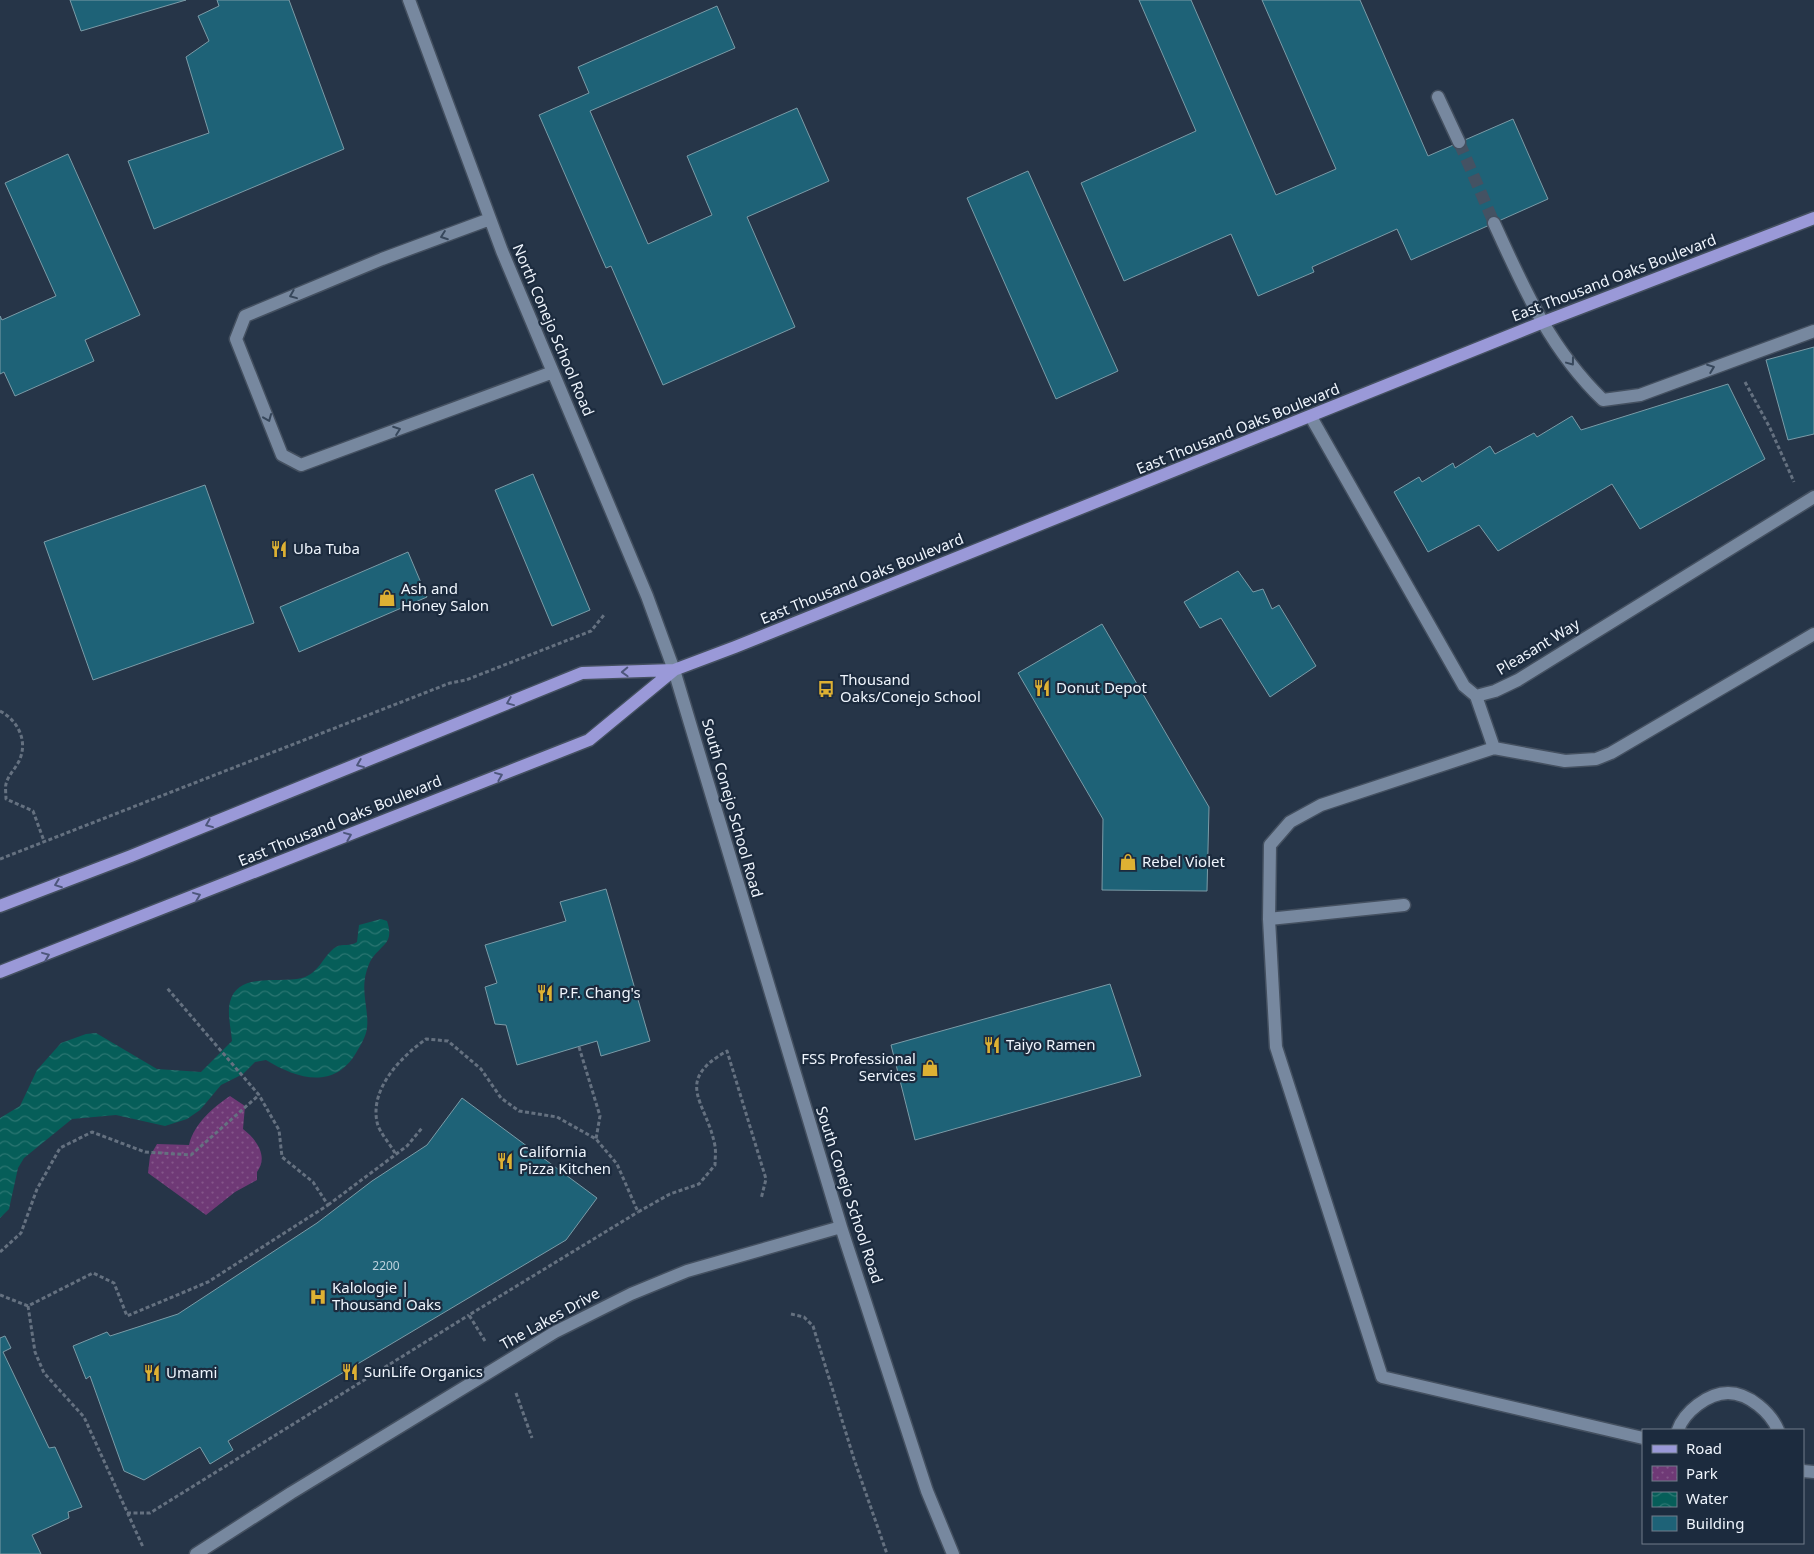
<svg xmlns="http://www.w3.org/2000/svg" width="1814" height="1554" font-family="'Noto Sans',sans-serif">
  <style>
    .park { fill: url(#park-dots) }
    .water { fill: url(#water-waves) }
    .building { fill: #1e6277; stroke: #7b9ba7 }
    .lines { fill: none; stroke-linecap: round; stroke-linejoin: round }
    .minor-tunnel { stroke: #445263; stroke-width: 12; stroke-dasharray: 12 6; stroke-linecap: butt }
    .minor-casing { stroke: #445060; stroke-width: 15 }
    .major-casing { stroke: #445060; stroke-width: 15 }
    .path { stroke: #657180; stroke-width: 3; stroke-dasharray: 4 2.5; stroke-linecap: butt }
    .minor { stroke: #77889f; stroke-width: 12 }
    .major { stroke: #9a99d8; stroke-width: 12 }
    .oneway { stroke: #37475b }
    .oneway2 { stroke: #4e577c }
    .labels { text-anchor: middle; stroke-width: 4.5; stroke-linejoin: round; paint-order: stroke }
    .number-label { font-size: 12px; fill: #bbd0dc }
    .street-label { font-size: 15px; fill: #eff5fd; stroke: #1c2b3e }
    .poi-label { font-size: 15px; fill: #eff5fd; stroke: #1c2b3e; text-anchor: start }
  </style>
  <defs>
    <pattern id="park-dots" width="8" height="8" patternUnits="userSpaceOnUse" patternTransform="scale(1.25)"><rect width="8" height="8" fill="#6f3976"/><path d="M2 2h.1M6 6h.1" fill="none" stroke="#84568a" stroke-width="1.8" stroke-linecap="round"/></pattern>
    <pattern id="water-waves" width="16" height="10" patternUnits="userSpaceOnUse" patternTransform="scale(1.25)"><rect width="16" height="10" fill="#065e59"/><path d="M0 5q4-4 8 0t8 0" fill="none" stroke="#2b7672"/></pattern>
  </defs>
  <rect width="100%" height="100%" fill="#263548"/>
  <path class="park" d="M230,1096L245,1106L243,1129C256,1139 269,1156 257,1172V1180L235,1192L206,1215L148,1173L150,1156L157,1144L189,1145C194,1124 212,1108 230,1096Z"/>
  <path class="water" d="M381,919L387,921C394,942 384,943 373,957C369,962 366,972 365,978C362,996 369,1012 367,1028C366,1037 360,1046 356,1053C334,1090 297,1079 266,1060L255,1062L243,1074L221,1085L200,1110L187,1119L165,1126L116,1115L72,1119L24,1158L18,1168L9,1209L0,1218V1118L20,1106L37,1070L61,1043L86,1034L96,1033L157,1069L201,1072L232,1041C231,1029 227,1013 230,1002C237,971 280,984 302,978C320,973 323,955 336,947C343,943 350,947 357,942L359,925Z"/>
  <path class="building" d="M70,0H186L81,31Z
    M217,0H289L344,149L154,229L128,161L209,133L186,57L209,41L198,16L219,6Z
    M1139,0H1191L1276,195L1336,169L1262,0H1360L1428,156L1513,119L1548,199L1411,260L1397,229L1312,267L1314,272L1258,296L1231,234L1124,281L1081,183L1196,131Z
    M717,6L735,48L590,111L648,244L712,215L687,156L797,108L829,181L747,217L795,327L663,385L611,266L606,268L539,115L589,93L578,67Z
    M68,154L140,315L85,340L94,361L15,396L4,372L0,374V316L2,320L56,296L5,183Z
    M1028,171L1118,371L1056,399L967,198Z
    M1814,347V434L1788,440L1766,360Z
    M1728,384L1765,459L1640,529L1612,484L1498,551L1479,525L1428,552L1394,492L1419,477L1422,482L1453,463L1455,468L1490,446L1495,454L1534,433L1537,437L1572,416L1581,430Z
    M533,474L590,610L552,626L495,490Z
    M205,485L254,623L93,680L44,542Z
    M408,552L427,597L299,652L280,607Z
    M1238,571L1253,592L1263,589L1272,609L1279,605L1316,666L1270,697L1221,618L1200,628L1184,602Z
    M1102,624L1209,807L1207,891L1102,890L1103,819L1018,673Z
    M606,889L650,1041L601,1056L597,1041L517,1065L506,1025L495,1024L485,987L497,983L485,945L566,921L560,902Z
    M1110,984L1141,1076L915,1140L891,1045Z
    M462,1098L597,1198L566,1240L228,1441L233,1450L210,1464L200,1447L144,1480L124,1471L90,1376L86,1379L73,1346L107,1332L110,1336L178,1314L317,1223L372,1181L427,1145Z
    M5,1336L11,1348L3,1352L49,1448L55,1447L82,1507L68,1512L69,1518L32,1535L41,1554H0V1338Z"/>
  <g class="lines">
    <path class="minor-tunnel" d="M1459,142L1494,223"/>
    <g class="minor-casing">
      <path id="minor" d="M409,0L502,251L647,596L674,670L841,1227L927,1491L953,1554
        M1438,97L1459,142
        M490,219L382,259L245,316L236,339L282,455L301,465L553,372
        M1494,223C1524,289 1550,349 1603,400L1640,395L1814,331
        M1311,417L1464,686L1476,696L1495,691L1518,680L1814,497
        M1476,696L1494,748
        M1269,919L1404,905
        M1678,1430C1684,1412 1708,1393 1728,1393C1749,1393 1771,1413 1778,1430
        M1643,1438L1382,1377L1276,1047L1269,919L1270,845L1290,822L1321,805L1494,748L1565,761L1596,759L1611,753L1814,634
        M1803,1471L1814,1472
        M196,1554L291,1493L555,1332L631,1294L687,1271L841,1227"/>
    </g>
    <g class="major-casing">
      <path id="major" d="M0,906L131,856L582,673L674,670L735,647L1541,323L1814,218
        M0,972L589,740L674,670"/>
    </g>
    <path class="path" d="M1745,382L1770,428L1794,482
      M0,711C19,721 29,743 18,763C14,770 8,776 6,784C5,788 6,794 6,799L33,811L44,841
      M0,859L450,683L466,680L591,631L604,615
      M579,1047L600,1116L596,1139
      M395,1153C390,1144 379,1132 377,1122C370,1088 401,1057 426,1039L448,1041L481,1069L501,1098L519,1111L557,1117L596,1139L617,1164L638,1212L670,1194L699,1184L715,1165C715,1159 716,1152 715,1146C707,1102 672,1082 727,1051L766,1179L761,1199
      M328,1205L407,1146L422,1128
      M0,1252L21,1233L37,1189L60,1148L92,1132L145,1152L191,1155L259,1095
      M0,1295L28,1306L93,1273L114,1283L127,1316L208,1282L328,1205L313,1182L282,1157L279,1130L259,1095L167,988
      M28,1306L35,1352L44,1373L84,1417L143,1547
      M791,1314L804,1317L813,1326L854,1459L887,1554
      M485,1341L469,1315L638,1212
      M516,1393L532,1438
      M127,1513H150L469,1315"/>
    <use href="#minor" class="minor"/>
    <use href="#major" class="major"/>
  </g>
  <defs><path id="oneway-chevron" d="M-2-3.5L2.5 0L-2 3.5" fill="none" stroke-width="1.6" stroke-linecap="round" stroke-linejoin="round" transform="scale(1.25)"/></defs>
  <g class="oneway">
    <use href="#oneway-chevron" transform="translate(444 236) rotate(160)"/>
    <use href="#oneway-chevron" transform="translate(293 295) rotate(158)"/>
    <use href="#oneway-chevron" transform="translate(1571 362) rotate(53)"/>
    <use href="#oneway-chevron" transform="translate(1711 368) rotate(-21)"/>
    <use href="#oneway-chevron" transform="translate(268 418) rotate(68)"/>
    <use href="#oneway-chevron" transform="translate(397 430) rotate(-20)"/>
  </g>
  <g class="oneway2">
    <use href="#oneway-chevron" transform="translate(625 672) rotate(178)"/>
    <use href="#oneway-chevron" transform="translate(510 702) rotate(158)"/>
    <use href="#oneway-chevron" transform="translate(360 764) rotate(158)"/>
    <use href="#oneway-chevron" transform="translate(499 776) rotate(-22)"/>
    <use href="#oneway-chevron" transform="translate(209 824) rotate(158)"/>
    <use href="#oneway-chevron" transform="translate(348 836) rotate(-22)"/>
    <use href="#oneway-chevron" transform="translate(58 884) rotate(159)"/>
    <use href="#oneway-chevron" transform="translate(197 896) rotate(-22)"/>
    <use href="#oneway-chevron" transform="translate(46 956) rotate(-22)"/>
  </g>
  <defs>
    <g id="restaurant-bare" transform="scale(1.35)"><path d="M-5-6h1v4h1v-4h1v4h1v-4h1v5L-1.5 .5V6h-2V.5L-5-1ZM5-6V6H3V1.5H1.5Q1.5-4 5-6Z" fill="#deb133" stroke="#1c2b3e" stroke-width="2.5" paint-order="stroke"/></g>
    <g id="shop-bare" transform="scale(1.35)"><path d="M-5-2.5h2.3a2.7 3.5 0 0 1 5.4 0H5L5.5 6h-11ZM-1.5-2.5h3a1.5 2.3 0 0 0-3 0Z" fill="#deb133" stroke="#1c2b3e" stroke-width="2.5" paint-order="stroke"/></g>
    <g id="bus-bare" transform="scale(1.35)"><path d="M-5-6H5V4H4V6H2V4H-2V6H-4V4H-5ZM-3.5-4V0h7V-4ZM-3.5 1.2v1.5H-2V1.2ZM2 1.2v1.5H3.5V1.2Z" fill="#deb133" stroke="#1c2b3e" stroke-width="2.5" paint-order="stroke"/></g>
    <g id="hospital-bare" transform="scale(1.35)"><path d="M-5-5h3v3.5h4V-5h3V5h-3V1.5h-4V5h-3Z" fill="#deb133" stroke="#1c2b3e" stroke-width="2.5" paint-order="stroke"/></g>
  </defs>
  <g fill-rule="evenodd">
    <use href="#restaurant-bare" x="279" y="549"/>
    <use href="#shop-bare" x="387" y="598"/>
    <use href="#restaurant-bare" x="1042" y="688"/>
    <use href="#bus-bare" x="826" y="689"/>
    <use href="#shop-bare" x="1128" y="862"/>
    <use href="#restaurant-bare" x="545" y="993"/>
    <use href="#restaurant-bare" x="992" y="1045"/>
    <use href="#shop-bare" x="930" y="1068"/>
    <use href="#restaurant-bare" x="505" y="1161"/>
    <use href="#hospital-bare" x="318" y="1297"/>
    <use href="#restaurant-bare" x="350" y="1372"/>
    <use href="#restaurant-bare" x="152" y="1373"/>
  </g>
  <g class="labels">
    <g class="number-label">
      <text x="386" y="1270">2200</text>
    </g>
    <g class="street-label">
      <text transform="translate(1614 278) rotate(-21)" y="5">East Thousand Oaks Boulevard</text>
      <text transform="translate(553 330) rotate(67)" y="5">North Conejo School Road</text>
      <text transform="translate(1238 429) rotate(-22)" y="5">East Thousand Oaks Boulevard</text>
      <text transform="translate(862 579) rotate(-22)" y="5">East Thousand Oaks Boulevard</text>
      <text transform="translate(1538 647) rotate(-31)" y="5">Pleasant Way</text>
      <text transform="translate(732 808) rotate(74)" y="5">South Conejo School Road</text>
      <text transform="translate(340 821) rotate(-22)" y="5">East Thousand Oaks Boulevard</text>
      <text transform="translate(849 1195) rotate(72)" y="5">South Conejo School Road</text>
      <text transform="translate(550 1319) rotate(-29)" y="5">The Lakes Drive</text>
    </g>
    <g class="poi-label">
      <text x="293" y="554">Uba Tuba</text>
      <text x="401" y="594">Ash and<tspan x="401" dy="17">Honey Salon</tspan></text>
      <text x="840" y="685">Thousand<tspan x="840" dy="17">Oaks/Conejo School</tspan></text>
      <text x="1056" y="693">Donut Depot</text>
      <text x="1142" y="867">Rebel Violet</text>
      <text x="559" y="998">P.F. Chang's</text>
      <text x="1006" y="1050">Taiyo Ramen</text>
      <text x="916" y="1064" text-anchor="end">FSS Professional<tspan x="916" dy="17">Services</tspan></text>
      <text x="519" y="1157">California<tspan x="519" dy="17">Pizza Kitchen</tspan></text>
      <text x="332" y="1293">Kalologie |<tspan x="332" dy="17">Thousand Oaks</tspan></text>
      <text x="364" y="1377">SunLife Organics</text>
      <text x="166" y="1378">Umami</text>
    </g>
  </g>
  <rect x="1642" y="1429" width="162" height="115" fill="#1c2b3e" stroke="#707c8a"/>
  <rect x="1652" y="1445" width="25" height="8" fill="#9a99d8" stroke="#707c8a"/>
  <text x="1686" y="1454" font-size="15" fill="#eff5fd">Road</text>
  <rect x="1652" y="1466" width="25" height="15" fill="url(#park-dots)" stroke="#707c8a"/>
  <text x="1686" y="1479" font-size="15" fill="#eff5fd">Park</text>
  <rect x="1652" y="1492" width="25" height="15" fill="url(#water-waves)" stroke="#707c8a"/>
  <text x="1686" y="1504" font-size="15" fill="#eff5fd">Water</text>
  <rect x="1652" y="1516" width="25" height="15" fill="#1e6277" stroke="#707c8a"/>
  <text x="1686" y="1529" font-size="15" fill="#eff5fd">Building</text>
</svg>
